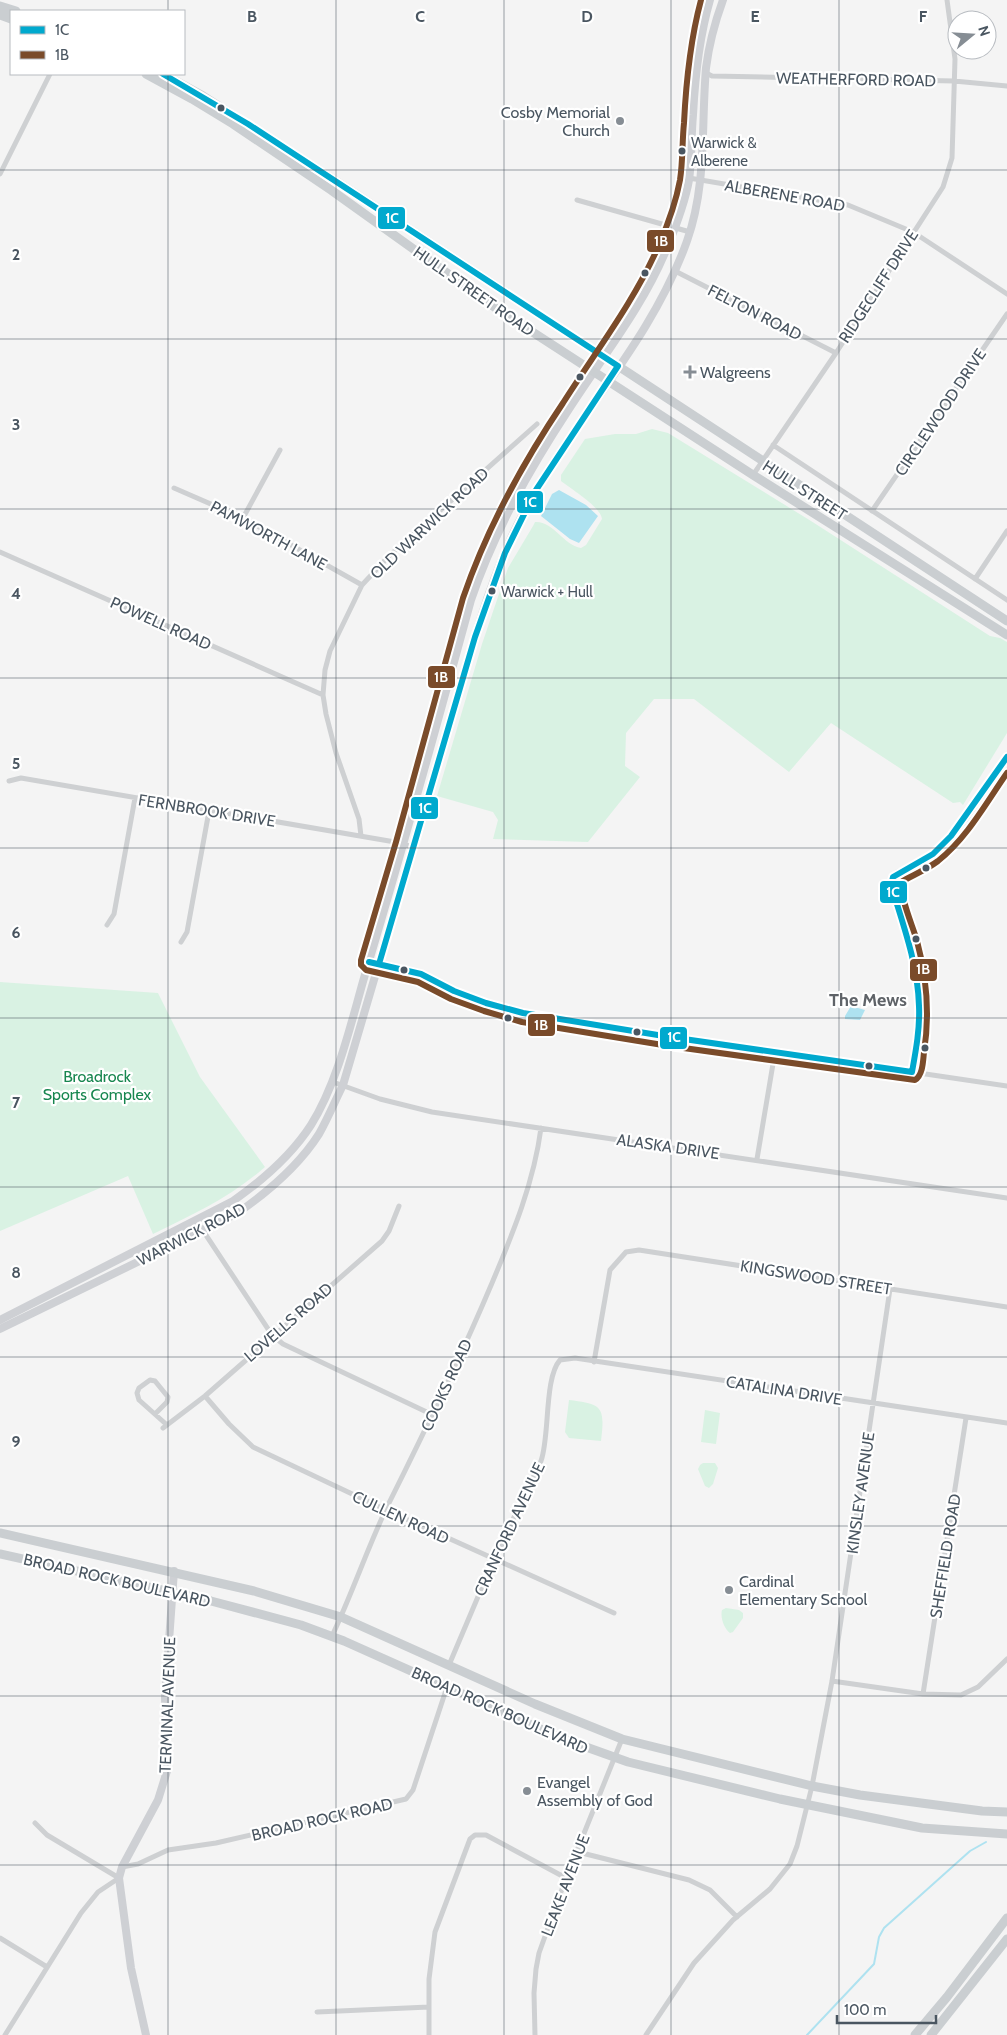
<svg xmlns="http://www.w3.org/2000/svg" width="1007" height="2035" font-family="Cabin,sans-serif">
  <style>
    .green { fill: #d9f2e3 }
    .water { fill: #aee2f0 }
    .lines { fill: none; stroke-linecap: round; stroke-linejoin: round }
    .stream { stroke: #aee2f0; stroke-width: 2 }
    .street { stroke: #ced0d2; stroke-width: 5 }
    .secondary { stroke: #ced0d4; stroke-width: 8 }
    .primary { stroke: #caced1; stroke-width: 9 }
    .bus-1-casing { stroke: #fff; stroke-width: 10 }
    .bus-2-casing { stroke: #fff; stroke-width: 10 }
    .bus-1 { stroke: #00a9ce; stroke-width: 6 }
    .bus-2 { stroke: #7a4b2a; stroke-width: 6 }
    .grid { fill: none; stroke: #4a5661; stroke-width: 1; stroke-opacity: 0.55 }
    .bus-dot { fill: #4a5661; stroke: #fff; stroke-width: 2 }
    .poi-dot { fill: #868d94; stroke: #fff; stroke-width: 2 }
    .labels { text-anchor: middle; stroke-width: 4.5; stroke-linejoin: round; paint-order: stroke }
    .bus-label { font-size: 15px; fill: #4a5661; stroke: #fff; text-anchor: start }
    .street-label { font-size: 16px; fill: #4a5661; stroke: #fff }
    .poi-label { font-size: 16px; fill: #4a5661; stroke: #fff; text-anchor: start }
    .park-label { font-size: 16px; fill: #17864f; stroke: #fff }
    .neighbourhood-label { font-size: 18px; font-weight: bold; fill: #5f6368; stroke: #fff }
    .grid-label { font-size: 16px; text-anchor: middle; font-weight: bold; fill: #4a5661; stroke: #fff; stroke-width: 4.5; stroke-linejoin: round; paint-order: stroke }
    .line-badge { stroke: #fff; stroke-width: 2 }
    .badge-label { font-size: 14px; text-anchor: middle; font-weight: bold; fill: #fff }
  </style>
  <rect width="100%" height="100%" fill="#f4f4f4"/>
  <path class="green" d="M652,429L668,433L811,521L990,636L1000,638L1007,642V733L963,805L960,802L953,803L831,723L789,772L694,699H654L626,733L625,766L640,777L588,842L493,839L498,820L493,812L437,796L482,644L502,585L508,568L533,526L535,522C554,521 563,545 581,548L586,545L602,519C601,507 571,489 561,481V475L585,439L615,434H636Z
    M0,982L158,993L200,1077L265,1167C231,1197 194,1214 153,1234L128,1176L0,1231Z
    M569,1400C603,1404 605,1407 601,1441L569,1438L565,1432Z
    M705,1410L720,1413L716,1444L701,1442Z
    M703,1463H715L718,1468L713,1484L709,1488L705,1486L698,1469L700,1465Z
    M726,1608L739,1610L743,1613V1618L733,1632L730,1633C724,1629 720,1617 722,1610Z"/>
  <path class="water" d="M559,490L586,505L598,516L579,543L570,539L541,516L552,494Z
    M851,1006L865,1010L860,1020L845,1019V1016Z"/>
  <g class="lines">
    <path class="stream" d="M807,2035L874,1964L879,1937L884,1928L970,1851L986,1842"/>
    <path class="street" d="M706,73L712,76L954,81L1007,86
      M0,174L50,74
      M689,178L848,205L913,232L1007,294
      M577,200L690,232
      M675,271L836,353
      M773,445L1007,600
      M753,475L836,353L943,187L952,158L955,59L947,0
      M174,488L243,518L362,585
      M872,511L1007,314
      M243,518L280,450
      M0,552L323,695
      M975,579L1007,531
      M9,781L21,778L395,842L413,847
      M361,836L359,819L336,753L326,714L323,695L325,670L330,651L362,585L389,556L537,424
      M107,925L114,914L135,798
      M181,942L187,932L209,811
      M912,1072L1007,1086
      M333,1082L380,1099L432,1112L1007,1198
      M757,1159L775,1052
      M196,1220L272,1335L283,1344L433,1415
      M594,1362L610,1270L626,1252L639,1250L1007,1307
      M205,1396L229,1424L253,1447L386,1510L614,1613
      M155,1414L167,1402L168,1397L155,1381L150,1380L139,1388L137,1393L139,1400L167,1425
      M163,1428L205,1396L382,1241L389,1231L399,1206
      M332,1636C352,1594 367,1549 387,1507C424,1433 460,1359 492,1283C513,1233 534,1182 541,1128
      M449,1665L494,1559L541,1461C550,1436 544,1378 560,1360L575,1358L1007,1423
      M832,1681L923,1694L961,1695L978,1687L1007,1659
      M923,1694L966,1418
      M578,1852L689,1880L710,1890L737,1917
      M122,1867L138,1864L168,1850L216,1843L406,1799L413,1790L447,1687
      M0,1938L47,1967
      M317,2012L429,2007
      M5,2035L81,1913L98,1892L119,1878L47,1835L35,1823
      M429,2035V1979L435,1932L470,1839L475,1835H486L566,1878
      M535,2035L534,1993L536,1969L539,1953L566,1878L622,1739
      M646,2035L694,1963L733,1920L770,1889L790,1864L797,1846L812,1786L832,1681L890,1289"/>
    <path class="secondary" d="M376,964L421,974L454,991L486,1003L523,1013L670,1037L912,1072C916,1050 919,1028 919,1006C918,965 902,924 891,885L893,877L898,873L913,867L933,854L951,836L964,820L1007,757
      M0,1320L233,1201C263,1180 291,1156 311,1125C340,1079 353,1013 369,961C405,841 438,721 471,600C494,532 529,470 569,409C603,356 643,307 667,248C676,226 685,203 689,180C692,159 691,137 693,115C695,76 699,38 710,0
      M0,1329L236,1214C268,1192 298,1167 319,1134C328,1118 335,1101 343,1085C376,973 409,861 442,749C463,678 481,605 511,538C559,433 648,351 687,241C707,185 701,127 706,68C709,44 715,22 723,0
      M146,2035L131,1968L119,1878L122,1867L158,1800L167,1771L165,1697L174,1571"/>
    <path class="primary" d="M0,6L16,11
      M0,15L11,19
      M146,74L192,99L233,124L331,190L500,311L753,475L1007,635
      M163,74L203,96L336,181L1007,621
      M0,1533L254,1591L341,1617L535,1704L622,1739L812,1786L860,1795L982,1811L1007,1812
      M0,1554L211,1601L301,1625L344,1641L561,1738L628,1762L780,1799L922,1828L1007,1834
      M915,2035L947,1997L1007,1918
      M931,2035L1007,1939"/>
    <g class="bus-1-casing">
      <path id="bus-1" d="M163,74L248,124L618,366
        M369,962L421,974L454,991L486,1003L523,1013L670,1037L912,1072
        M379,964L475,637L505,553L536,490L618,366
        M912,1072C916,1050 920,1028 919,1006C918,965 903,924 891,885L893,877L933,854L951,836L1007,757"/>
    </g>
    <g class="bus-2-casing">
      <path id="bus-2" d="M701,0C690,41 686,82 684,123C682,142 683,161 680,180C676,202 668,224 659,245C634,302 596,351 563,403C522,464 487,528 463,598L396,842L361,960V965L366,970L418,982L451,999L484,1011L522,1022L669,1046L915,1080C923,1075 923,1061 924,1052C930,1014 927,978 917,941C913,927 899,894 901,882C913,875 926,870 938,861C967,838 986,803 1007,773"/>
    </g>
    <use href="#bus-1" class="bus-1"/>
    <use href="#bus-2" class="bus-2"/>
  </g>
  <path class="grid" d="M168,0V11M336,0V2035M504,0V2035M671,0V2035M839,0V2035M168,74V2035M0,170H1007M0,339H1007M0,509H1007M0,678H1007M0,848H1007M0,1018H1007M0,1187H1007M0,1357H1007M0,1526H1007M0,1696H1007M0,1865H1007"/>
  <g class="bus-dot">
    <circle cx="221" cy="108" r="4.5"/>
    <circle cx="682" cy="151" r="4.5"/>
    <circle cx="645" cy="273" r="4.5"/>
    <circle cx="580" cy="377" r="4.5"/>
    <circle cx="492" cy="591" r="4.5"/>
    <circle cx="926" cy="868" r="4.5"/>
    <circle cx="916" cy="939" r="4.5"/>
    <circle cx="404" cy="970" r="4.5"/>
    <circle cx="508" cy="1018" r="4.5"/>
    <circle cx="637" cy="1032" r="4.5"/>
    <circle cx="925" cy="1048" r="4.5"/>
    <circle cx="869" cy="1066" r="4.5"/>
  </g>
  <g class="poi-dot">
    <circle cx="620" cy="121" r="5"/>
    <path d="M687.5 364.5h5v5h5v5h-5v5h-5v-5h-5v-5h5z"/>
    <circle cx="729" cy="1590" r="5"/>
    <circle cx="527" cy="1791" r="5"/>
  </g>
  <g class="labels">
    <g class="bus-label">
      <text x="691" y="148">Warwick &amp;<tspan x="691" dy="18">Alberene</tspan></text>
      <text x="501" y="597">Warwick + Hull</text>
    </g>
    <g class="street-label">
      <text transform="translate(856 79) rotate(1)" y="6">WEATHERFORD ROAD</text>
      <text transform="translate(785 195) rotate(10)" y="6">ALBERENE ROAD</text>
      <text transform="translate(878 286) rotate(-57)" y="6">RIDGECLIFF DRIVE</text>
      <text transform="translate(474 291) rotate(35)" y="6">HULL STREET ROAD</text>
      <text transform="translate(755 312) rotate(27)" y="6">FELTON ROAD</text>
      <text transform="translate(940 412) rotate(-56)" y="6">CIRCLEWOOD DRIVE</text>
      <text transform="translate(805 490) rotate(33)" y="6">HULL STREET</text>
      <text transform="translate(429 523) rotate(-43)" y="6">OLD WARWICK ROAD</text>
      <text transform="translate(269 535) rotate(28)" y="6">PAMWORTH LANE</text>
      <text transform="translate(161 623) rotate(24)" y="6">POWELL ROAD</text>
      <text transform="translate(207 810) rotate(9)" y="6">FERNBROOK DRIVE</text>
      <text transform="translate(668 1146) rotate(8)" y="6">ALASKA DRIVE</text>
      <text transform="translate(191 1234) rotate(-27)" y="6">WARWICK ROAD</text>
      <text transform="translate(816 1277) rotate(9)" y="6">KINGSWOOD STREET</text>
      <text transform="translate(288 1322) rotate(-41)" y="6">LOVELLS ROAD</text>
      <text transform="translate(446 1385) rotate(-65)" y="6">COOKS ROAD</text>
      <text transform="translate(784 1390) rotate(9)" y="6">CATALINA DRIVE</text>
      <text transform="translate(860 1493) rotate(-82)" y="6">KINSLEY AVENUE</text>
      <text transform="translate(401 1517) rotate(25)" y="6">CULLEN ROAD</text>
      <text transform="translate(509 1529) rotate(-65)" y="6">CRANFORD AVENUE</text>
      <text transform="translate(945 1556) rotate(-81)" y="6">SHEFFIELD ROAD</text>
      <text transform="translate(117 1580) rotate(13)" y="6">BROAD ROCK BOULEVARD</text>
      <text transform="translate(167 1705) rotate(-88)" y="6">TERMINAL AVENUE</text>
      <text transform="translate(500 1710) rotate(24)" y="6">BROAD ROCK BOULEVARD</text>
      <text transform="translate(322 1819) rotate(-13)" y="6">BROAD ROCK ROAD</text>
      <text transform="translate(565 1885) rotate(-69)" y="6">LEAKE AVENUE</text>
    </g>
    <g class="poi-label">
      <text x="610" y="118" text-anchor="end">Cosby Memorial<tspan x="610" dy="18">Church</tspan></text>
      <text x="700" y="378">Walgreens</text>
      <text x="739" y="1587">Cardinal<tspan x="739" dy="18">Elementary School</tspan></text>
      <text x="537" y="1788">Evangel<tspan x="537" dy="18">Assembly of God</tspan></text>
    </g>
    <g class="park-label">
      <text x="97" y="1082">Broadrock<tspan x="97" dy="18">Sports Complex</tspan></text>
    </g>
    <g class="neighbourhood-label">
      <text x="868" y="1006">The Mews</text>
    </g>
  </g>
  <g class="grid-label">
    <text x="252" y="22">B</text>
    <text x="420" y="22">C</text>
    <text x="587" y="22">D</text>
    <text x="755" y="22">E</text>
    <text x="923" y="22">F</text>
    <text x="16" y="260">2</text>
    <text x="16" y="430">3</text>
    <text x="16" y="599">4</text>
    <text x="16" y="769">5</text>
    <text x="16" y="938">6</text>
    <text x="16" y="1108">7</text>
    <text x="16" y="1278">8</text>
    <text x="16" y="1447">9</text>
  </g>
  <g class="line-badge">
    <rect x="377" y="206" width="29" height="24" rx="5" fill="#00a9ce"/>
    <rect x="646" y="229" width="29" height="24" rx="5" fill="#7a4b2a"/>
    <rect x="516" y="490" width="28" height="24" rx="5" fill="#00a9ce"/>
    <rect x="427" y="665" width="29" height="24" rx="5" fill="#7a4b2a"/>
    <rect x="410" y="796" width="29" height="24" rx="5" fill="#00a9ce"/>
    <rect x="879" y="880" width="29" height="24" rx="5" fill="#00a9ce"/>
    <rect x="909" y="958" width="29" height="24" rx="5" fill="#7a4b2a"/>
    <rect x="527" y="1013" width="29" height="24" rx="5" fill="#7a4b2a"/>
    <rect x="659" y="1026" width="29" height="24" rx="5" fill="#00a9ce"/>
  </g>
  <g class="badge-label">
    <text x="392" y="223">1C</text>
    <text x="661" y="246">1B</text>
    <text x="530" y="507">1C</text>
    <text x="441" y="682">1B</text>
    <text x="425" y="813">1C</text>
    <text x="893" y="897">1C</text>
    <text x="923" y="974">1B</text>
    <text x="541" y="1030">1B</text>
    <text x="674" y="1042">1C</text>
  </g>
  <rect x="10" y="10" width="175" height="65" fill="#ffffff" stroke="#b7bbc0"/>
  <rect x="20" y="26" width="25" height="8" fill="#00a9ce" stroke="#b7bbc0"/>
  <text x="55" y="35" font-size="15" fill="#4a5661">1C</text>
  <rect x="20" y="51" width="25" height="8" fill="#7a4b2a" stroke="#b7bbc0"/>
  <text x="55" y="60" font-size="15" fill="#4a5661">1B</text>
  <g transform="translate(972 35) rotate(72)"><circle r="24" fill="#ffffff" stroke="#b7bbc0"/>
  <path d="M0-4L9 19L0 12L-9 19Z" fill="#868d94"/>
  <text y="-8" font-size="14" font-weight="bold" text-anchor="middle" fill="#4a5661">N</text>
  </g>
  <path d="M837 2015v8h99v-8" fill="none" stroke="#4a5661" stroke-width="2.5"/>
  <text x="844" y="2015" font-size="15" fill="#4a5661" stroke="#ffffff" stroke-width="4" paint-order="stroke">100 m</text>
</svg>
